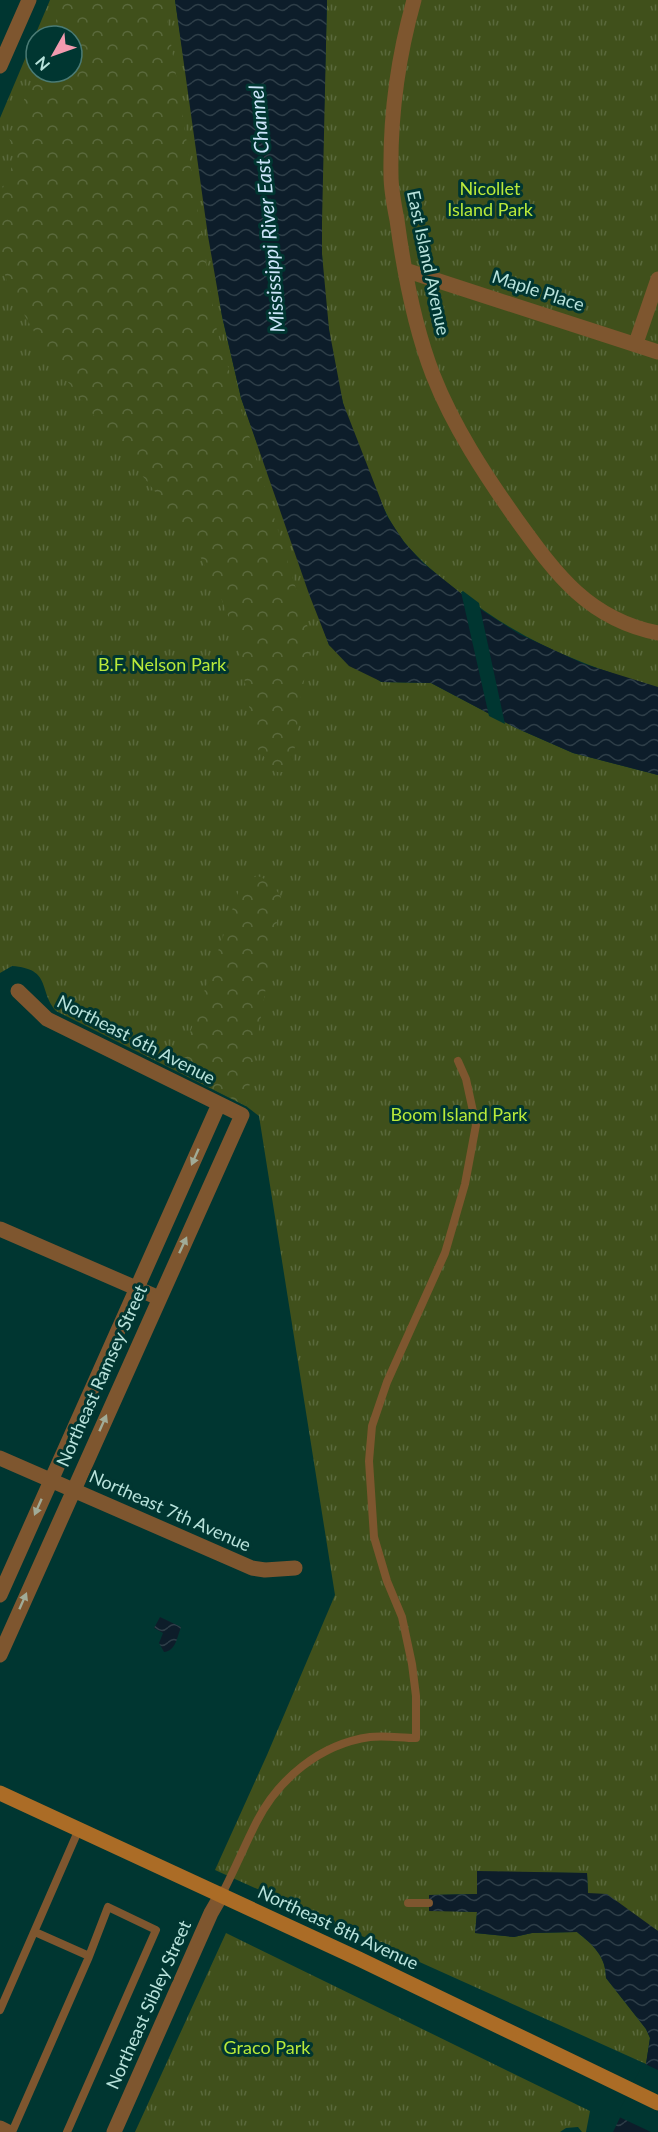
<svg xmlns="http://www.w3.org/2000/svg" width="658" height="2132" font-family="Lato,sans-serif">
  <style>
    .grass { fill: url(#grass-tufts); fill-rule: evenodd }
    .forest { fill: url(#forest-crowns) }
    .water { fill: url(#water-waves) }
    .pier { fill: #003631 }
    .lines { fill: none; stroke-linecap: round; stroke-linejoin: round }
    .service { stroke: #7e562f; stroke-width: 8 }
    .minor { stroke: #7e562f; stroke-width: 15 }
    .tertiary { stroke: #7e562f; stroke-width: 15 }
    .secondary { stroke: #ab6c26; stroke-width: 15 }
    .oneway { fill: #a1ab97 }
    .labels { text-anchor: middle; stroke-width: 6; stroke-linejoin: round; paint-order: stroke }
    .park-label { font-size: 18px; fill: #b9ea3a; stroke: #003631 }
    .street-label { font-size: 18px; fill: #b8e3dc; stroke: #003631 }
    .water-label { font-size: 20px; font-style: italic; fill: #cce5fb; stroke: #003631 }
  </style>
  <defs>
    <pattern id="grass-tufts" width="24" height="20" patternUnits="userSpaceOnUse" patternTransform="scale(1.5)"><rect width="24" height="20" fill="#40501b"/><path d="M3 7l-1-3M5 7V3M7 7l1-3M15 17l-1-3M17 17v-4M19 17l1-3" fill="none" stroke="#5a693c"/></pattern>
    <pattern id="forest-crowns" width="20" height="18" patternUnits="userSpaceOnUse" patternTransform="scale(1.5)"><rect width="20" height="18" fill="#40501b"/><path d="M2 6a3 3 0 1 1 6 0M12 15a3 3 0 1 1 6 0" fill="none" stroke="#5a693c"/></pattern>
    <pattern id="water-waves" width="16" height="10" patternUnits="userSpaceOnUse" patternTransform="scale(1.5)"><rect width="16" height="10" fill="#0d1d2a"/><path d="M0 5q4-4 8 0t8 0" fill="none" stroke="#2e3e48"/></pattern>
  </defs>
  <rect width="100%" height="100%" fill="#003631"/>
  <path class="grass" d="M50,0H175L222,316L241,398L329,645L381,682L431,683L516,728L573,753L658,775V1931L588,1894L587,1873L478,1872L477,1894L429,1895V1910L477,1912L475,1933L514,1937L532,1933L577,1932C593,1945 606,1956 606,1978L646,2029L650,2038L646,2064L215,1870L267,1755L335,1595L259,1116L246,1106L56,1011C38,990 52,969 12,966L0,973V118ZM36,36H72V72H36Z
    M327,0H658V688C580,664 524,643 459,592C440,577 421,562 405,543C388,522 378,496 368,471C359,449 349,426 343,403C328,344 322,283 321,223Z
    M226,1933L590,2111L586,2132H582L578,2127L566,2128L560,2132H135Z"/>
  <path class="forest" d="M64,0H164L217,331L312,641L300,701L292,772H277L256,747L238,641L221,598L201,558L157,494L80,398L47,354L10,290L0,259V195L15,159L9,137L36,70V72H72V36H50Z
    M257,876C269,879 274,887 281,897L246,1106L177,1071L239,890L249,879Z"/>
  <path class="water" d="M175,0H327L322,222V254L329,329L343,403L387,516L404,542L423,563L483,611L519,634L584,664L658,687V775L573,753L516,728L431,683L382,682L349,666L329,645L309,594L241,398L222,316L208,236Z
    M160,1617L181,1627C177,1637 176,1651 164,1652L159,1643L163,1633L154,1628Z
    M477,1871L587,1873L588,1893L607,1894L658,1931V2132H613L646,2064L650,2038L646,2029L606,1978C606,1956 593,1945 577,1932L532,1933L514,1937L475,1933L477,1912L429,1911V1895L477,1894Z"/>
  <path class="pier" d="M463,591L479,603L505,724L489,716L461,592Z
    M643,2063L658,2070V2132H651L617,2116Z"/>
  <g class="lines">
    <path class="service" d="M222,1894C234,1871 244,1847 256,1823C278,1779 320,1744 370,1737C385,1735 401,1738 416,1738V1696L412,1664L402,1617L387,1581L374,1537L369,1461L372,1426L387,1382L445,1253L465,1184L476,1125L466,1079L458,1061
      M408,1903H429
      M35,1932L89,1956
      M0,2010L79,1829
      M12,2132L88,1959L108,1907L156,1930L67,2132"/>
    <path class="minor" d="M414,0C398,57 390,116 391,175C391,190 394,205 397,220C404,272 414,326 433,375C453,426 485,475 517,520C556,574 588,619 658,633
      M405,270L658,352
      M636,343L658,279
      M0,1229L159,1298
      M0,1458L252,1568L265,1570L295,1568
      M0,1595L219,1104
      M0,1655L242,1115L47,1019L18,991
      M0,2128L8,2132
      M114,2132L211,1913L222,1894"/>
    <path class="tertiary" d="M0,66L29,0"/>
    <path class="secondary" d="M0,1793L359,1959L658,2103"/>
  </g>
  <defs><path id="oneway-solid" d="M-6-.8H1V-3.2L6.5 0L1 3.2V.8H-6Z" transform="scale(1.5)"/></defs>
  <g class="oneway">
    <use href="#oneway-solid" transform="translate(195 1157) rotate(114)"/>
    <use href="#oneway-solid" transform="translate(183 1245) rotate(-65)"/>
    <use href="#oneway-solid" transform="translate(103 1423) rotate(-66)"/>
    <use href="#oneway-solid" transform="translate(38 1507) rotate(114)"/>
    <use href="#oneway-solid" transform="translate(23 1601) rotate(-66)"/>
  </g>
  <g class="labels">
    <g class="park-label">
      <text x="490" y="195">Nicollet<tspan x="490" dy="21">Island Park</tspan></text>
      <text x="162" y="671">B.F. Nelson Park</text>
      <text x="459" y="1121">Boom Island Park</text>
      <text x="267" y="2054">Graco Park</text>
    </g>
    <g class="street-label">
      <text transform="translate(428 263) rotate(78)" y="6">East Island Avenue</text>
      <text transform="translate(538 291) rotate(18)" y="6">Maple Place</text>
      <text transform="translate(136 1040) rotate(27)" y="6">Northeast 6th Avenue</text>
      <text transform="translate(102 1376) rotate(-66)" y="6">Northeast Ramsey Street</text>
      <text transform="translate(170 1511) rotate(24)" y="6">Northeast 7th Avenue</text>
      <text transform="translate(338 1928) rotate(25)" y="6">Northeast 8th Avenue</text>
      <text transform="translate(149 2005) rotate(-66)" y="6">Northeast Sibley Street</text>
    </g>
    <g class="water-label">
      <text transform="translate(267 209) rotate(-95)" y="7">Mississippi River East Channel</text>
    </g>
  </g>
  <g transform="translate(54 54) rotate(230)"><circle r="28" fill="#003631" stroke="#4a7b75" stroke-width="1.5"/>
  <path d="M0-4.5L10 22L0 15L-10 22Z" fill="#f29aaf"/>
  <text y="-9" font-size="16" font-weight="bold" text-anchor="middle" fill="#b8e3dc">N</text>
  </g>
</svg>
